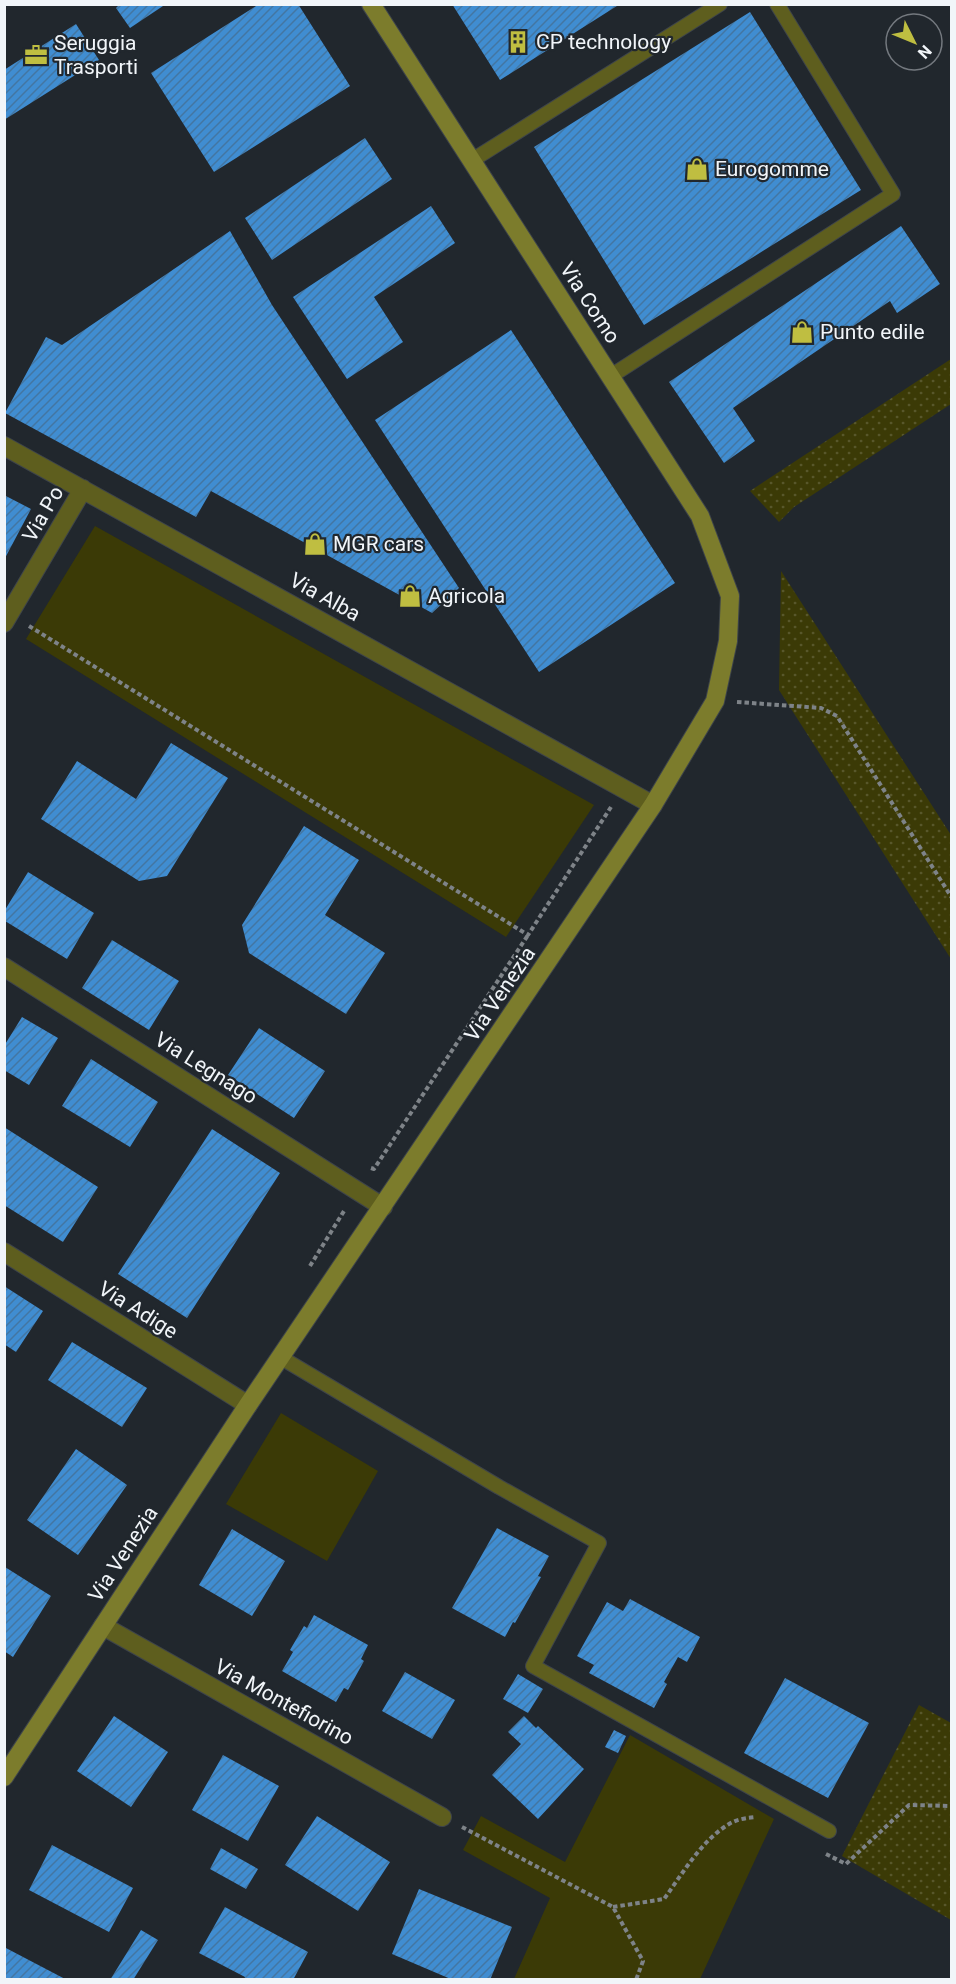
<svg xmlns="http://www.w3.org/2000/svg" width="956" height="1984" font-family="Roboto,sans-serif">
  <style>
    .grass { fill: url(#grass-dots) }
    .green { fill: #3b3a06 }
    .building { fill: url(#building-hatch) }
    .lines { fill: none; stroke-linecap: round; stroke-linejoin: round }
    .lane-casing { stroke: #3e444a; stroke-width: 16 }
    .street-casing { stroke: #3e444a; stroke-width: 20 }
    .secondary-casing { stroke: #3e444a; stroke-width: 20 }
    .path { stroke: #7e8388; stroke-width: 4; stroke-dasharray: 4.5 3; stroke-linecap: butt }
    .lane { stroke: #5e5e1e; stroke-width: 14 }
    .street { stroke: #5e5e1e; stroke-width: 18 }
    .secondary { stroke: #7c7c2c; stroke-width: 18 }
    .labels { text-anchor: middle; stroke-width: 4.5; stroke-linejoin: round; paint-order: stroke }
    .poi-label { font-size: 21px; fill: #f1f5f9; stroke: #21272d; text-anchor: start }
    .street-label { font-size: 21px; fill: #f1f5f9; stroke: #21272d }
  </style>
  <defs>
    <pattern id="grass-dots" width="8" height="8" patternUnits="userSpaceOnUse" patternTransform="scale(1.5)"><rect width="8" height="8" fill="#3b3a06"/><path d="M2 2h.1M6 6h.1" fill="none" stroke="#58572b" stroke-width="1.8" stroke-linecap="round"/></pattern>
    <pattern id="building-hatch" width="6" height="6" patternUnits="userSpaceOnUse" patternTransform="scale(1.5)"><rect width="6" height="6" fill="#408dd1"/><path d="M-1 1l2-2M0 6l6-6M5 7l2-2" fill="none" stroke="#4376a2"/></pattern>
  </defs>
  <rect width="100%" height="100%" fill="#21272d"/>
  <path class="grass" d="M951,359V404L794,507L779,522L750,491Z
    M781,571L951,835V959L779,690Z
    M919,1705L951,1723V1920L842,1856Z"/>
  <path class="green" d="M95,526L594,805L506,937L26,639Z
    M281,1413L378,1471L327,1561L226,1504Z
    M630,1735L774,1819L700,1979H514L550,1898L463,1850L481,1816L565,1862Z"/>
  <path class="building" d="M120,4H166L130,28L116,8Z
    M259,4H298L350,86L214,172L151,73Z
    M452,4H620L500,80Z
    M750,12L861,190L644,325L534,147Z
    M76,24L99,60L4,120V70Z
    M365,138L392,179L272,260L245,218Z
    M431,206L455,243L374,297L403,342L347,379L293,297Z
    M901,226L940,284L897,313L890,301L733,408L755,441L724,463L669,382Z
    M230,231L272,305L459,588L432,613L211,491L196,517L5,413L46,337L62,345Z
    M511,330L675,583L539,672L375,420Z
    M4,495L31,509L4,560Z
    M171,743L228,778L167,876L139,881L41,819L77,761L136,799Z
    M304,826L359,860L325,915L385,953L346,1014L249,953L242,925Z
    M28,872L94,913L67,959L5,921V910Z
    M112,940L179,981L149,1030L82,988Z
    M22,1017L58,1038L29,1085L4,1070V1046Z
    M259,1028L325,1071L294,1118L228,1075Z
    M91,1059L158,1102L130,1147L62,1106Z
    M4,1127L98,1187L63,1242L4,1205Z
    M212,1129L280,1173L187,1318L118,1274Z
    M4,1286L43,1311L16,1352L4,1344Z
    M72,1342L147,1388L122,1427L48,1380Z
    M76,1449L127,1485L78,1555L27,1520Z
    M497,1528L549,1556L538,1576L541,1577L515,1623L513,1622L505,1637L452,1608Z
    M232,1529L285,1561L252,1616L199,1585Z
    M5,1567L51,1596L13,1657L4,1651Z
    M630,1599L700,1637L687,1662L678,1657L664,1682L667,1684L654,1708L589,1673L594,1665L577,1656L607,1602L623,1611Z
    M314,1615L368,1645L361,1659L364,1661L348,1690L344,1688L336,1702L282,1671L293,1652L290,1650L304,1626L307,1628Z
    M405,1672L455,1700L432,1739L382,1711Z
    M518,1674L543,1689L528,1713L503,1699Z
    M785,1678L869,1723L828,1798L744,1753Z
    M114,1716L168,1752L131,1807L77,1771Z
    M524,1716L536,1728L538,1726L584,1769L538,1819L492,1775L521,1744L508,1732Z
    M614,1730L626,1736L618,1753L605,1747Z
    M223,1755L279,1786L248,1841L192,1810Z
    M317,1816L390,1862L358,1911L285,1865Z
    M52,1845L133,1888L109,1932L29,1890Z
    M221,1848L258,1869L246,1889L210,1869Z
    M419,1889L512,1927L490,1980H453L392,1954Z
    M225,1907L308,1952L293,1980H244L245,1977L199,1953Z
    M141,1930L158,1940L133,1980H110Z
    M4,1947L67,1980H4Z"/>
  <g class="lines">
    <g class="lane-casing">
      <path id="lane" d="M471,161L720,4
        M611,376L893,194L777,4
        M280,1357L499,1487L599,1543L533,1666L829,1831"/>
    </g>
    <g class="street-casing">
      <path id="street" d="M4,446L653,805
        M4,623L83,489
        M4,967L383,1207
        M4,1252L248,1405
        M103,1626L442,1817"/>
    </g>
    <g class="secondary-casing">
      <path id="secondary" d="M4,1777L248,1405L653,805L715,701L728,641L730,596L700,516L371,4"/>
    </g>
    <path class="path" d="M29,626L528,935L611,807
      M737,702L821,708L837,716L952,898
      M371,1168L374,1169L528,935
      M310,1266L344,1211
      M462,1827L613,1907L643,1961L636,1980
      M826,1854L846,1864L909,1805L952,1806
      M613,1907L664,1899C683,1873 701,1841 729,1824C737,1819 747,1818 756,1817"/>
    <use href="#lane" class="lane"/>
    <use href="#street" class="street"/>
    <use href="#secondary" class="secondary"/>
  </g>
  <defs>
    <g id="building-bare" transform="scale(1.8)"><path d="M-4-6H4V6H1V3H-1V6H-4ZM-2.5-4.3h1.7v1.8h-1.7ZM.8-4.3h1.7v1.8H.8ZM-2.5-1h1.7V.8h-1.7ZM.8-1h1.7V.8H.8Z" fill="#bfbe41" stroke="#21272d" stroke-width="2.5" paint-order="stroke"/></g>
    <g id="office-bare" transform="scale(1.8)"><path d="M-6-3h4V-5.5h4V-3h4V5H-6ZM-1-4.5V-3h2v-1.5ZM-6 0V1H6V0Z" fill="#bfbe41" stroke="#21272d" stroke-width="2.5" paint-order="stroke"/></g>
    <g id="shop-bare" transform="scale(1.8)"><path d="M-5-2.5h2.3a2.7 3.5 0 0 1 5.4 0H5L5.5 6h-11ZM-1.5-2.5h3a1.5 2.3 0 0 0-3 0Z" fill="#bfbe41" stroke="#21272d" stroke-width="2.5" paint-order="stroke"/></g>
  </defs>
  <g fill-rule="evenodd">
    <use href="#building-bare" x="518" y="42"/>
    <use href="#office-bare" x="36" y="55"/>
    <use href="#shop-bare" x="697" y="169"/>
    <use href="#shop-bare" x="802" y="332"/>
    <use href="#shop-bare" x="315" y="544"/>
    <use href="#shop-bare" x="410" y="596"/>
  </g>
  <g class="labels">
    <g class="poi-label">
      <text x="536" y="49">CP technology</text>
      <text x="54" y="50">Seruggia<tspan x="54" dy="24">Trasporti</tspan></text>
      <text x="715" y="176">Eurogomme</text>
      <text x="820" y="339">Punto edile</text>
      <text x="333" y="551">MGR cars</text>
      <text x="428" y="603">Agricola</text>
    </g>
    <g class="street-label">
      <text transform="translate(590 303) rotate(57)" y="7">Via Como</text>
      <text transform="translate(43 514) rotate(-60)" y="7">Via Po</text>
      <text transform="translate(325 597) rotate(29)" y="7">Via Alba</text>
      <text transform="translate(500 994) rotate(-56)" y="7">Via Venezia</text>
      <text transform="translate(206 1068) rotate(32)" y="7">Via Legnago</text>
      <text transform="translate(138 1310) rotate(32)" y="7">Via Adige</text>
      <text transform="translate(123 1554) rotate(-57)" y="7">Via Venezia</text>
      <text transform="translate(284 1702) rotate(29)" y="7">Via Montefiorino</text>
    </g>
  </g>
  <rect width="956" height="1984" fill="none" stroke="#f1f5f9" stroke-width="12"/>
  <g transform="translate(914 42) rotate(133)"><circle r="28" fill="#21272d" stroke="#74797f" stroke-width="1.5"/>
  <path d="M0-4.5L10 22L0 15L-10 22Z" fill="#bfbe41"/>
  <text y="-9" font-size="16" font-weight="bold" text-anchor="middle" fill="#f1f5f9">N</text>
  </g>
</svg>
